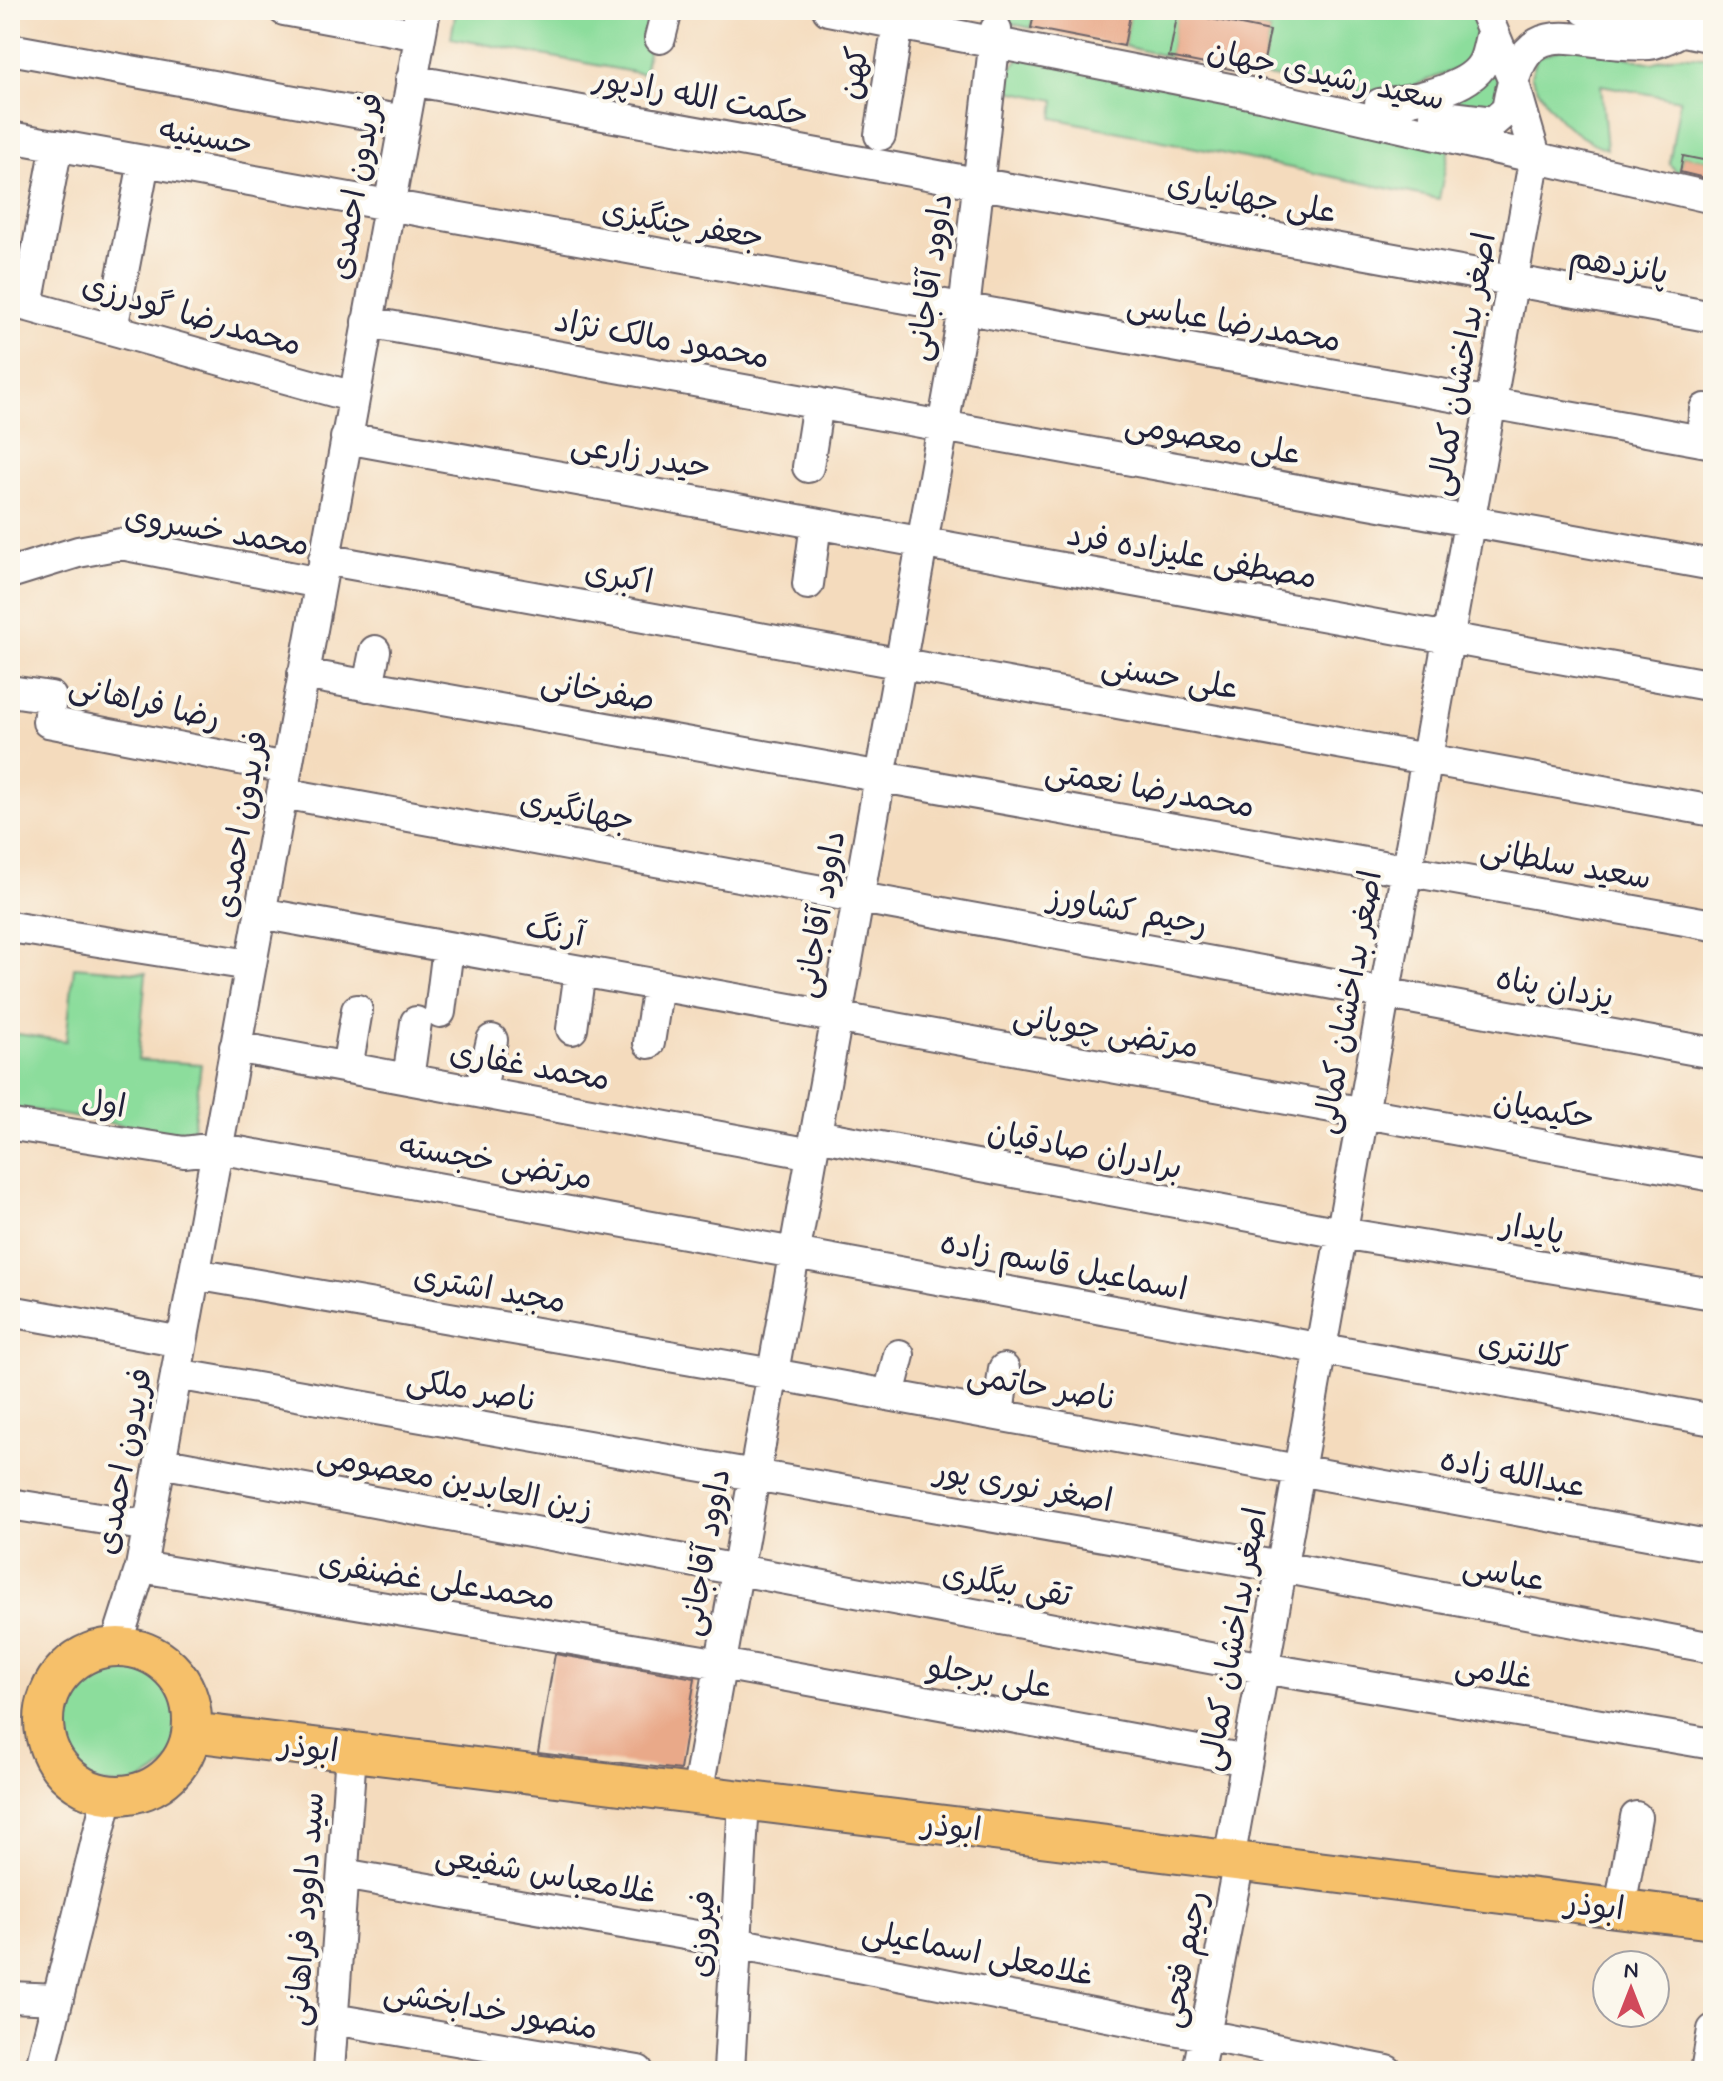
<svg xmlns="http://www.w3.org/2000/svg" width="1723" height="2081" font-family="Mynerve,'Playpen Sans Arabic',sans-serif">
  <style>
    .green { fill: #8cdd9c; stroke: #57806c; stroke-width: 2 }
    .building { fill: #e9a989 }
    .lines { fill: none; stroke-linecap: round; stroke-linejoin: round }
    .minor-casing { stroke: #6c6368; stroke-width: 34 }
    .major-casing { stroke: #6c6368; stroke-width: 42 }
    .minor { stroke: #fff; stroke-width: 30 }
    .major { stroke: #f6c06b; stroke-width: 38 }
    .labels { text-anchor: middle; stroke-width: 8; stroke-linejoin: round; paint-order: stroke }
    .street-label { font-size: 32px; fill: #22223b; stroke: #fbf7ec }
  </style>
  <rect width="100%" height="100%" fill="#fbf7ec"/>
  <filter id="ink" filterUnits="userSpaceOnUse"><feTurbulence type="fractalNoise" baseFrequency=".0125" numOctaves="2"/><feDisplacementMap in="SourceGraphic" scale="16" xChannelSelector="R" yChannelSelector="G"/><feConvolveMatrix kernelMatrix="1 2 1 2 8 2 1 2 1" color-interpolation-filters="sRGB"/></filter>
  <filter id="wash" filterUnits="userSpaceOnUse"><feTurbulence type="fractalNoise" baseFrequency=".006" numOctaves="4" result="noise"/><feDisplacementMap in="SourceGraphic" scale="32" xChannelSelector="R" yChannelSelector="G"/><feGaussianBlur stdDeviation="1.8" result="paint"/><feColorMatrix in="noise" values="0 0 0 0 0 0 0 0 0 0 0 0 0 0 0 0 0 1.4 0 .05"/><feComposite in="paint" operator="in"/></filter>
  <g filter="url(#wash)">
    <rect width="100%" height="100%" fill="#f4dbbd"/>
    <path class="green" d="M456,10H656L644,74L451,38Z
      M987,10H1035L1031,28L986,18Z
      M1131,10H1477L1480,24L1470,64L1399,91L1365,93L1261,75L1270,31L1179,12L1169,57L1124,46Z
      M1571,45L1652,63L1678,55L1713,58V162L1683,156L1679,174L1669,164L1680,100L1601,85L1607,149C1569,135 1549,111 1531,76L1537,57Z
      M1021,58L1450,143L1439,199L1053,118L1055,100L1004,90L1008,71Z
      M1499,71L1497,109L1429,107L1491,74Z
      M74,967L146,973L138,1060L201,1064L192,1137L26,1109L10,1112V1033L66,1041Z
      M53 1720a65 65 0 1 1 130 0a65 65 0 1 1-130 0Z"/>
    <g id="blocks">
      <path class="building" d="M1035,10H1131L1124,46L1031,28Z
        M1178,12L1270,31L1261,75L1169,57Z
        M1683,156L1713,162V180L1680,172Z
        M555,1654L695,1678L680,1770L538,1753Z"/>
    </g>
  </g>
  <g filter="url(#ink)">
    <use href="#blocks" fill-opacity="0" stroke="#6c6368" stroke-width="2"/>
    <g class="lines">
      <g class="minor-casing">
        <path id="minor" d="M284,10L419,35V15
          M828,10L1265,96L1713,198
          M1585,10L1713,37
          M660,38L667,10
          M10,49L404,121
          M411,80L1713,317
          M1380,104C1408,101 1469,90 1483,63C1488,54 1489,41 1492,32
          M1435,115L1493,122L1507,110C1525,0 1573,50 1649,44C1660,43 1673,35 1683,30
          M880,135L900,11
          M10,137L1713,443
          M10,301L354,397
          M27,306L57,145
          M367,322L1713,565
          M112,329L144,162
          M346,438L1713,686
          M1701,441L1705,409
          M808,467L818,403
          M324,559L1713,811
          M10,573L78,552L121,544L320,583
          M808,584L816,523
          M303,674L1713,925
          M368,686L375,651
          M10,691L51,697L48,722L286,768
          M282,793L1713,1053
          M260,913L1713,1176
          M10,927L250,965
          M440,1012L448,948
          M572,1029L580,971
          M649,1043L658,985
          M235,1047L812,1154
          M347,1068L357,1010
          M408,1079L416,1022
          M480,1092L492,1040
          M13,1125L184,1152L217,1148L1713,1420
          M816,1135L1341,1233L1713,1294
          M195,1274L773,1374L1713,1546
          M10,1311L182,1342
          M176,1374L1281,1567L1713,1648
          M889,1395L899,1355
          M998,1415L1004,1369
          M160,1462L1263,1668L1713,1744
          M10,1504L149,1526
          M141,1567L721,1664L1247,1760
          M115,1648L141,1567L425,10
          M697,1795L964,310L996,29
          M1229,1860L1535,156L1512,77L1484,10
          M343,1874L736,1943L1387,2071
          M1620,1908L1636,1817
          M10,1997L58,1999
          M333,2019L638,2071
          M40,2071L108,1795
          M329,2071L351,1752
          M729,2071L744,1800
          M1198,2071L1239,1861
          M1706,2071L1713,2030"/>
      </g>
      <g class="major-casing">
        <path id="major" d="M44 1721a74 74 0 1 1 148 0a74 74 0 1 1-148 0Z
          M192,1732L1713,1920"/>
      </g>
      <use href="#minor" class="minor"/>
      <use href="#major" class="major"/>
    </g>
  </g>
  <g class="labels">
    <g class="street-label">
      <text transform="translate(853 73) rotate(-81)" y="11">کهن</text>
      <text transform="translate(1326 74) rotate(12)" y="11">سعید رشیدی جهان</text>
      <text transform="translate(701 96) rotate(10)" y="11">حکمت الله رادپور</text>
      <text transform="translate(206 136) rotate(10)" y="11">حسینیه</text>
      <text transform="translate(355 186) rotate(-80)" y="11">فریدون احمدی</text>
      <text transform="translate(1252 197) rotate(10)" y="11">علی جهانیاری</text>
      <text transform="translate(683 223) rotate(10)" y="11">جعفر چنگیزی</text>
      <text transform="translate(1619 264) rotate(10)" y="11">پانزدهم</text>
      <text transform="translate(929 277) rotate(-82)" y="11">داوود آقاجانی</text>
      <text transform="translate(192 314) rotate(16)" y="11">محمدرضا گودرزی</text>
      <text transform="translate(1234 322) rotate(10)" y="11">محمدرضا عباسی</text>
      <text transform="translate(662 338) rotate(10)" y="11">محمود مالک نژاد</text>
      <text transform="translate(1461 364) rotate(-80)" y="11">اصغر بداخشان کمالی</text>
      <text transform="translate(1213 438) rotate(10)" y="11">علی معصومی</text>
      <text transform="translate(641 455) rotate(10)" y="11">حیدر زارعی</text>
      <text transform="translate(217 530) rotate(9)" y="11">محمد خسروی</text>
      <text transform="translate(1192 555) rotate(10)" y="11">مصطفی علیزاده فرد</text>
      <text transform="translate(619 576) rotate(10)" y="11">اکبری</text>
      <text transform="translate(1170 676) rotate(10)" y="11">علی حسنی</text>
      <text transform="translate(598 690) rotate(10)" y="11">صفرخانی</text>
      <text transform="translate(145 701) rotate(13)" y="11">رضا فراهانی</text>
      <text transform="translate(1150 788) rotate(10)" y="11">محمدرضا نعمتی</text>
      <text transform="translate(577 810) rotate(10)" y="11">جهانگیری</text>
      <text transform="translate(240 824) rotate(-80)" y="11">فریدون احمدی</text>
      <text transform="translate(1566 863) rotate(10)" y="11">سعید سلطانی</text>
      <text transform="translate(1128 910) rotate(10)" y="11">رحیم کشاورز</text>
      <text transform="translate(819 914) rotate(-80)" y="11">داوود آقاجانی</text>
      <text transform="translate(555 930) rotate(10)" y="11">آرنگ</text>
      <text transform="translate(1555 987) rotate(10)" y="11">یزدان پناه</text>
      <text transform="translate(1347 1002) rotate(-80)" y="11">اصغر بداخشان کمالی</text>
      <text transform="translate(1106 1030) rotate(10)" y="11">مرتضی چوپانی</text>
      <text transform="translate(530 1065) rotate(10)" y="11">محمد غفاری</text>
      <text transform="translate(104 1103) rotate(9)" y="11">اول</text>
      <text transform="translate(1544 1109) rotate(10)" y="11">حکیمیان</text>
      <text transform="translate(1085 1149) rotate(11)" y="11">برادران صادقیان</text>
      <text transform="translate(496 1161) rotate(10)" y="11">مرتضی خجسته</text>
      <text transform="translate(1533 1228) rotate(9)" y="11">پایدار</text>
      <text transform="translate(1064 1265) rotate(11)" y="11">اسماعیل قاسم زاده</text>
      <text transform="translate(490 1288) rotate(10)" y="11">مجید اشتری</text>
      <text transform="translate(1523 1350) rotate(10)" y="11">کلانتری</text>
      <text transform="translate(1042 1386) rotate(10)" y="11">ناصر حاتمی</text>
      <text transform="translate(472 1389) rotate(10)" y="11">ناصر ملکی</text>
      <text transform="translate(123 1461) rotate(-79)" y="11">فریدون احمدی</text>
      <text transform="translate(1513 1472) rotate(11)" y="11">عبدالله زاده</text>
      <text transform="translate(455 1481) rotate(11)" y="11">زین العابدین معصومی</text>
      <text transform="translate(1024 1485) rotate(10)" y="11">اصغر نوری پور</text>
      <text transform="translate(704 1552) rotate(-80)" y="11">داوود آقاجانی</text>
      <text transform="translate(1504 1572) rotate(11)" y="11">عباسی</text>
      <text transform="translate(437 1580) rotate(9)" y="11">محمدعلی غضنفری</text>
      <text transform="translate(1007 1584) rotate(10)" y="11">تقی بیگلری</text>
      <text transform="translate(1232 1639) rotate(-80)" y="11">اصغر بداخشان کمالی</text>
      <text transform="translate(1494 1671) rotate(10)" y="11">غلامی</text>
      <text transform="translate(990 1676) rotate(10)" y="11">علی برجلو</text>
      <text transform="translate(309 1747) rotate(7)" y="11">ابوذر</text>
      <text transform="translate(952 1826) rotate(7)" y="11">ابوذر</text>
      <text transform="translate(546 1873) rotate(10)" y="11">غلامعباس شفیعی</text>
      <text transform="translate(1595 1905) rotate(7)" y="11">ابوذر</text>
      <text transform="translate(304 1909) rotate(-86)" y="11">سید داوود فراهانی</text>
      <text transform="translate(701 1934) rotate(-87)" y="11">فیروزی</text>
      <text transform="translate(978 1952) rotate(11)" y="11">غلامعلی اسماعیلی</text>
      <text transform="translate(1183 1959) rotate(-79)" y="11">رحیم فتحی</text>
      <text transform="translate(491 2009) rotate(10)" y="11">منصور خدابخشی</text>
    </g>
  </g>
  <rect width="1723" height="2081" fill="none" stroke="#fbf7ec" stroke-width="40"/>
  <g transform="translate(1631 1989)"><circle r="38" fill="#fbf7ec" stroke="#a4a2a5" stroke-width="2"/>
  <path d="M0-6L14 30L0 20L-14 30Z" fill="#d1495b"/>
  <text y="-12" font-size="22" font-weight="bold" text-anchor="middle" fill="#22223b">N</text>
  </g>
</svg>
